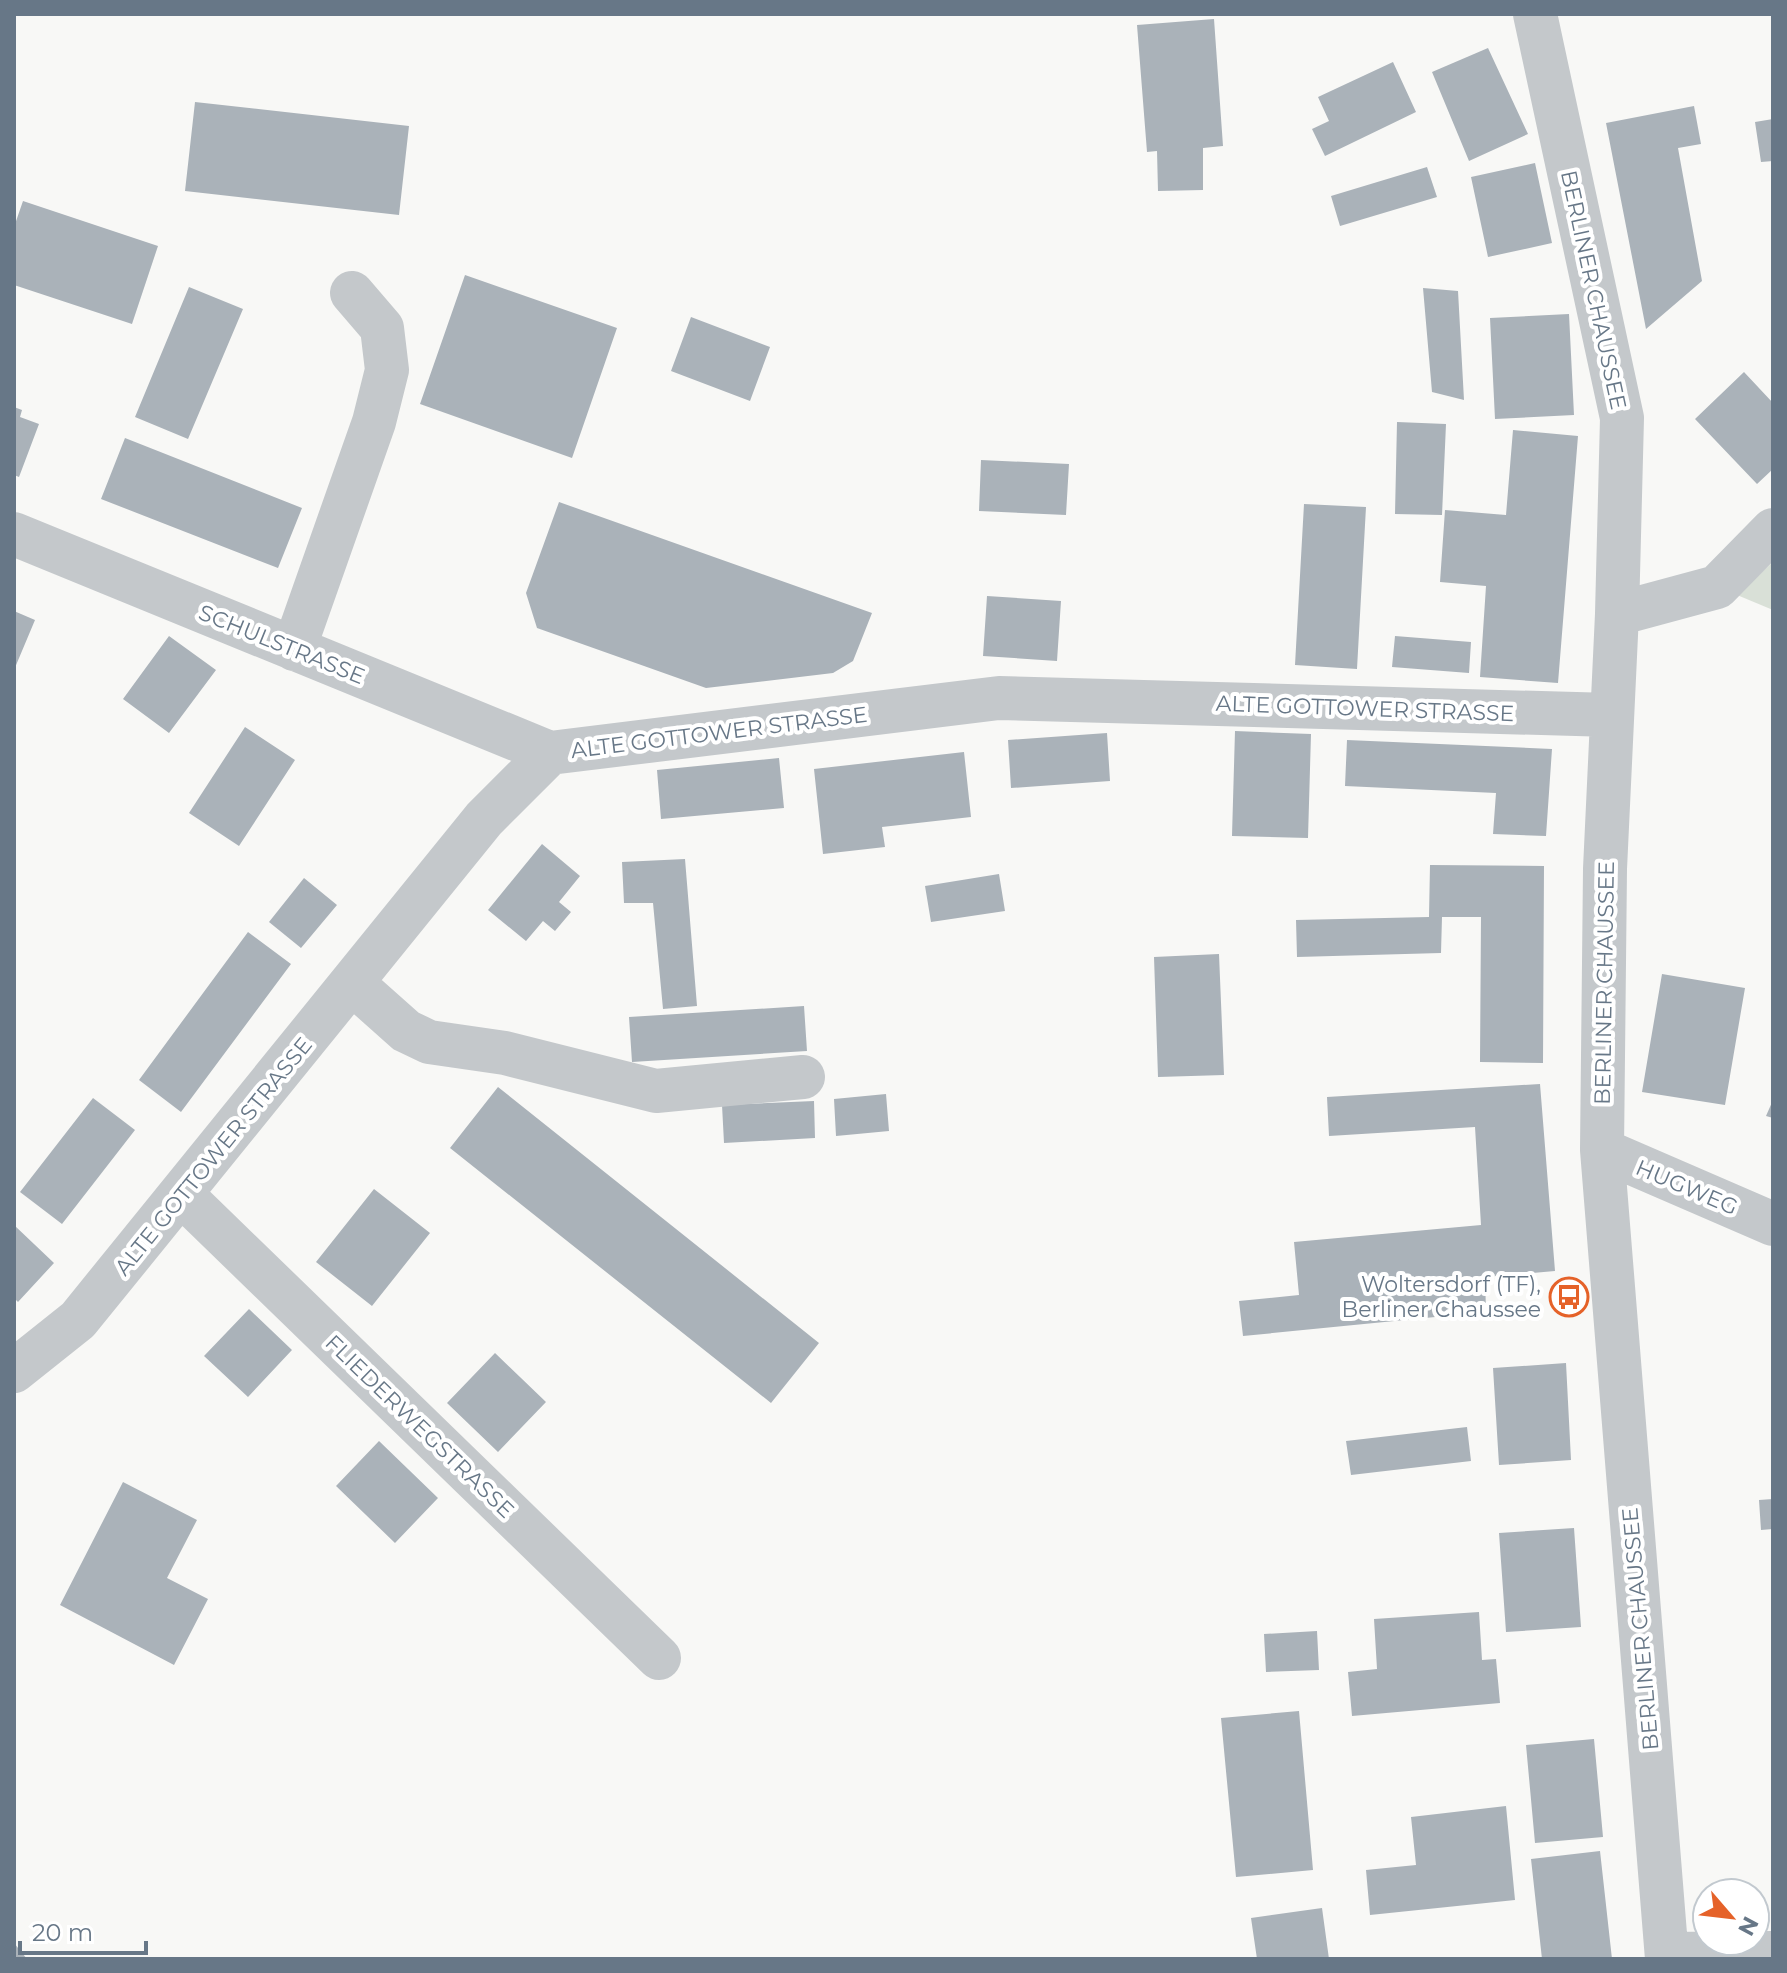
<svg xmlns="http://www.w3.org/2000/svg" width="1787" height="1973" font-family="Montserrat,sans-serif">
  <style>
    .green { fill: #d9e0d7 }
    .building { fill: #aab2b9 }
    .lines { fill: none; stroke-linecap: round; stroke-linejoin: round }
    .minor { stroke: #c4c8cb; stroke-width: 44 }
    .labels { text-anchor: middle; stroke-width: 8; stroke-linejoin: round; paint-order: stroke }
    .street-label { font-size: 22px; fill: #677787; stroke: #fff }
    .poi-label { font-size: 22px; fill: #677787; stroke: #fff; text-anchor: end }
  </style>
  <rect width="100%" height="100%" fill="#f8f8f6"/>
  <path class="green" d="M1773,562V610L1737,595Z"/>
  <path class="building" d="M1214,19L1223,146L1203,148V190L1158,191L1157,151L1147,152L1137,25Z
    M1488,48L1528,134L1469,161L1432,72Z
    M1393,62L1416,112L1325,156L1312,129L1329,121L1318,97Z
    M195,102L409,126L399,215L185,191Z
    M1694,106L1701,144L1678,148L1702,281L1646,329L1606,123Z
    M1773,119V161L1761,162L1755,122Z
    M1535,163L1552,243L1488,257L1471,177Z
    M1427,167L1437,197L1340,226L1331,196Z
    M23,201L158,246L132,324L14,285V227Z
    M465,275L617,328L572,458L420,404Z
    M189,287L243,309L188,439L135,417Z
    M1423,288L1458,291L1464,400L1432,392Z
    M1569,314L1574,415L1495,419L1490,318Z
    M691,317L770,347L750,401L671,371Z
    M1744,372L1773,403V469L1757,484L1695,419Z
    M14,407L22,410L20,417L39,424L19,477L14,475Z
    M1397,422L1446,424L1442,515L1395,514Z
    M1513,430L1578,436L1558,683L1480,677L1486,586L1440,582L1445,510L1506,515Z
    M125,438L302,508L278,568L101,499Z
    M981,460L1069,464L1066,515L979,511Z
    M559,502L872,613L853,661L833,673L706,688L537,628L526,593Z
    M1304,504L1366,507L1357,669L1295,665Z
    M987,596L1061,601L1057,661L983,656Z
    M14,611L35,620L14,670Z
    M169,636L216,670L169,733L123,699Z
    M1395,636L1471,642L1469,673L1392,667Z
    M245,727L295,760L239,846L189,813Z
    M1235,731L1311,734L1308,838L1232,836Z
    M1107,733L1110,781L1011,788L1008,740Z
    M1347,740L1552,749L1546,836L1493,834L1496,793L1345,786Z
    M964,752L971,817L882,827L885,847L823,854L814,769Z
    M779,758L784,808L661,819L657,770Z
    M542,844L580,876L559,902L571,912L555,931L543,921L526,941L488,910Z
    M685,859L697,1006L663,1009L653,903H624L622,862Z
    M1430,865L1544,866L1543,1063L1480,1062L1481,917H1442L1441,953L1297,957L1296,920L1429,917Z
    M999,874L1005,911L931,922L925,886Z
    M304,878L337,905L301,948L269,922Z
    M248,932L291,964L181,1112L139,1080Z
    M1219,954L1224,1075L1158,1077L1154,957Z
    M1662,974L1745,988L1725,1105L1642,1092Z
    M804,1006L807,1051L632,1062L629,1017Z
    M1540,1084L1555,1271L1485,1277L1486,1312L1243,1336L1239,1301L1299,1295L1294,1242L1481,1225L1475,1127L1329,1136L1327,1097Z
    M498,1087L819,1343L771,1403L450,1148Z
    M886,1094L889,1131L836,1136L834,1099Z
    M93,1098L135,1130L62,1224L20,1192Z
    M1773,1100V1118L1766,1116Z
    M814,1101L815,1138L724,1143L722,1105Z
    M374,1189L430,1233L372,1306L316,1262Z
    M14,1225L54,1263L18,1302L14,1298Z
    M249,1309L292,1350L248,1397L204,1356Z
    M495,1353L546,1402L498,1452L447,1403Z
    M1566,1363L1571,1460L1499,1465L1493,1368Z
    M1467,1427L1471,1461L1351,1475L1346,1441Z
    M379,1441L438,1498L395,1543L336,1486Z
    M123,1482L197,1520L167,1578L208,1599L174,1665L60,1605Z
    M1773,1499V1529L1761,1530L1759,1500Z
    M1574,1528L1581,1627L1506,1632L1499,1533Z
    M1479,1612L1482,1660L1496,1659L1500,1703L1352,1716L1348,1672L1377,1669L1374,1619Z
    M1317,1631L1319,1670L1266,1672L1264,1634Z
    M1299,1711L1313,1870L1236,1877L1221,1718Z
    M1594,1739L1603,1837L1535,1843L1526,1745Z
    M1506,1806L1515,1900L1370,1915L1366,1870L1416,1865L1411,1817Z
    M1600,1851L1612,1959H1542L1531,1859Z
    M1322,1908L1329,1959H1257L1251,1918Z
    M14,1943L27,1959H14Z"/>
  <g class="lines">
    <path class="minor" d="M1535,14L1622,418L1617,614L1605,869L1602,1150L1667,1959
      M14,534L550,753
      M1617,614L1717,587L1773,530
      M294,649L374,422L387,370L382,328L352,293
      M352,983L406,1031L429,1042L505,1053L656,1091L803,1077
      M1602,1150L1773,1224
      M181,1194L659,1658
      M14,1371L78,1320L484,819L550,753L999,698L1611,715
      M1667,1954L1773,1953"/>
  </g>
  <defs>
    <g id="bus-ring" transform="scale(2)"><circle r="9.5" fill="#fff" stroke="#e56229" stroke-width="1.5"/><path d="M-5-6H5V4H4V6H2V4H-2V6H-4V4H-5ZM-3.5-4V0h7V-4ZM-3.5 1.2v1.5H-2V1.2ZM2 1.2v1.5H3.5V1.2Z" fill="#e56229"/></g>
  </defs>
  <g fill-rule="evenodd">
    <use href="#bus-ring" x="1569" y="1297"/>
  </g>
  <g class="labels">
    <g class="street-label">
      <text transform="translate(1594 290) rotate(78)" y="8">BERLINER CHAUSSEE</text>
      <text transform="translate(282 644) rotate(22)" y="8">SCHULSTRASSE</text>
      <text transform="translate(1365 708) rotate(2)" y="8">ALTE GOTTOWER STRASSE</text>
      <text transform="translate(719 732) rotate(-7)" y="8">ALTE GOTTOWER STRASSE</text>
      <text transform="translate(1604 983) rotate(-89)" y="8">BERLINER CHAUSSEE</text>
      <text transform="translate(213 1156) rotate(-51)" y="8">ALTE GOTTOWER STRASSE</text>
      <text transform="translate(1687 1187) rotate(23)" y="8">HUGWEG</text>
      <text transform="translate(420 1426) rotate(44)" y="8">FLIEDERWEGSTRASSE</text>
      <text transform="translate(1640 1629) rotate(-95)" y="8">BERLINER CHAUSSEE</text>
    </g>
    <g class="poi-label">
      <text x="1541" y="1292">Woltersdorf (TF),<tspan x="1541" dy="25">Berliner Chaussee</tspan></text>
    </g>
  </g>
  <rect width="1787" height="1973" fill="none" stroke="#677787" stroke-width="32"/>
  <g transform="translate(1731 1917) rotate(118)"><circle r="38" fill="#ffffff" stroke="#c2c9cf" stroke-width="2"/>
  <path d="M0-6L14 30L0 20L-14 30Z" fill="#e56229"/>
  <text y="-12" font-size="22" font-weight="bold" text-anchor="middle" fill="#677787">N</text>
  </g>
  <path d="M20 1941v12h126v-12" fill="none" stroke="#677787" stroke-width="4"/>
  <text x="32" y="1941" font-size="24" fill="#677787" stroke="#ffffff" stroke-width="6" paint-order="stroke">20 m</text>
</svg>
